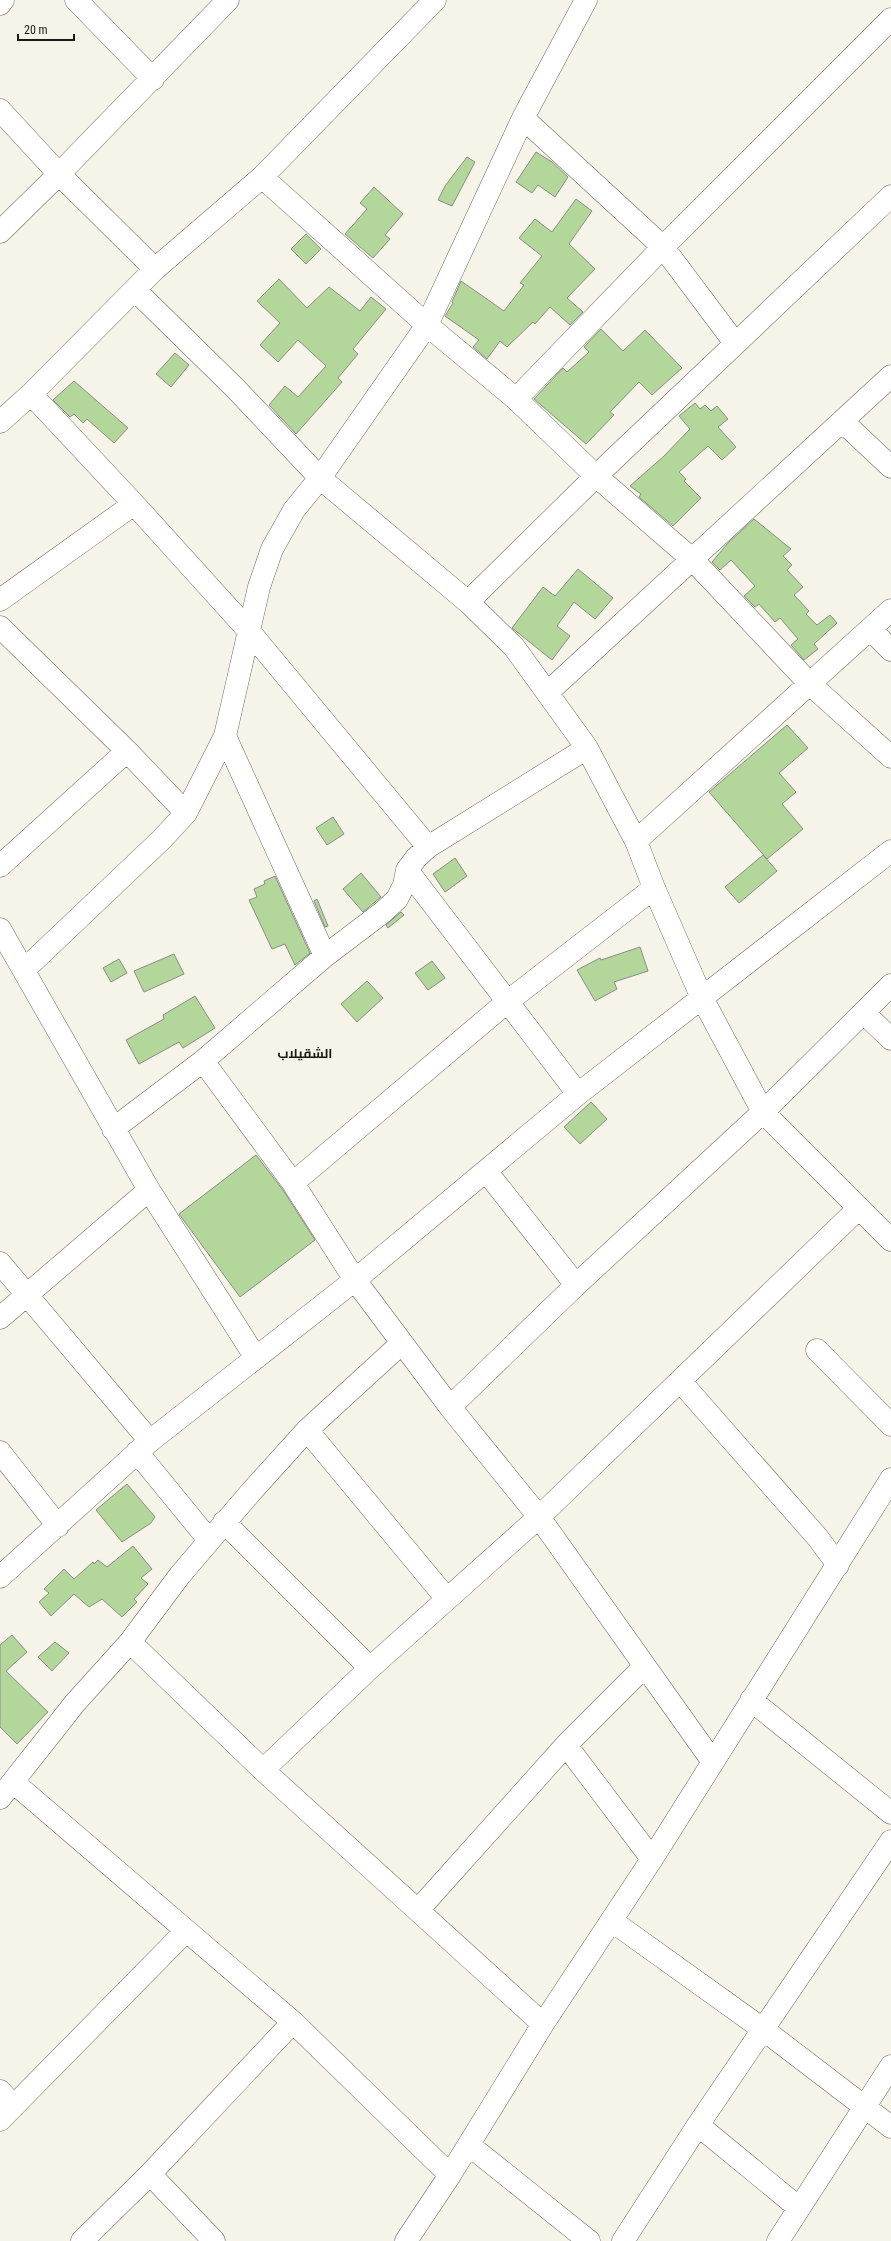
<svg xmlns="http://www.w3.org/2000/svg" width="891" height="2241" font-family="'Roboto Condensed',Cairo,sans-serif">
  <style>
    .building { fill: #b3d79b; stroke: #888e84 }
    .lines { fill: none; stroke-linecap: round; stroke-linejoin: round }
    .minor-casing { stroke: #6b6a5f; stroke-width: 23 }
    .minor { stroke: #fff; stroke-width: 22 }
    .labels { text-anchor: middle; stroke-width: 3; stroke-linejoin: round; paint-order: stroke }
    .quarter-label { font-size: 13px; font-weight: bold; fill: #191814; stroke: #f6f4e8 }
  </style>
  <rect width="100%" height="100%" fill="#f6f4e8"/>
  <path class="building" d="M536,152L552,162L568,177L555,197L538,185L532,193L516,182Z
    M467,157L475,162L452,206L438,200L445,186Z
    M374,187L403,214L385,235L390,239L373,258L345,234L367,209L360,203Z
    M576,199L592,211L569,244L595,269L567,298L583,312L570,325L550,307L535,324L533,322L507,347L500,341L487,359L473,347L479,340L445,316L453,303L452,302L461,281L504,311L524,285L520,283L542,256L519,238L535,219L552,232Z
    M306,234L321,249L306,264L291,249Z
    M279,279L307,308L329,287L360,311L371,297L386,309L353,349L358,354L338,378L342,382L296,434L269,405L285,386L298,397L326,366L298,340L278,362L260,345L280,323L257,301Z
    M601,329L623,351L645,330L682,368L652,395L639,382L610,412L614,415L586,444L534,399L563,368L567,372L589,352L584,347Z
    M175,353L189,365L171,387L156,374Z
    M74,381L128,428L114,443L87,419L83,423L74,414L70,417L53,400Z
    M695,403L700,409L705,405L711,411L717,406L728,419L718,427L736,447L722,460L708,446L679,472L686,479L684,481L701,498L673,526L639,497L641,494L630,486L664,456L690,429L679,416Z
    M754,519L791,549L783,556L792,565L787,570L803,587L794,595L809,611L806,614L817,625L830,615L837,623L814,644L818,649L804,660L791,645L798,639L780,618L775,622L759,604L755,607L744,596L755,586L731,560L720,570L712,562L728,543Z
    M578,569L613,598L595,619L574,602L557,626L570,636L552,660L512,628L543,587L555,596Z
    M787,725L808,748L779,773L796,792L782,804L803,829L767,859L709,792Z
    M333,817L344,834L327,845L316,828Z
    M763,855L777,871L739,903L725,887Z
    M455,858L467,876L445,892L433,874Z
    M361,873L381,897L363,912L343,889Z
    M275,876L310,953L295,965L285,944L272,949L249,900L257,897L254,889L265,884L264,881Z
    M317,899L328,926L325,927L314,901Z
    M401,912L404,915L388,928L386,925Z
    M640,947L648,971L614,982L617,989L595,1001L577,970L600,958L601,960Z
    M174,954L184,974L144,992L134,971Z
    M119,959L127,973L111,982L103,968Z
    M432,961L445,978L428,990L415,973Z
    M367,981L383,998L357,1022L341,1004Z
    M195,996L215,1028L183,1048L179,1042L139,1064L126,1040L164,1019L163,1015Z
    M591,1102L607,1119L580,1144L564,1127Z
    M256,1155L283,1190L315,1240L240,1297L179,1214Z
    M127,1484L155,1517L151,1523L122,1542L96,1510Z
    M133,1546L152,1569L141,1578L148,1584L134,1599L137,1602L122,1617L102,1599L89,1607L74,1594L51,1616L39,1602L49,1593L44,1589L64,1569L74,1579L93,1562L94,1564L98,1560L107,1567Z
    M12,1635L27,1652L6,1671L48,1712L17,1744L0,1727V1645Z
    M55,1642L69,1653L52,1671L38,1657Z"/>
  <g class="lines">
    <g class="minor-casing">
      <path id="minor" d="M76,0L153,79
        M0,4L3,0
        M0,110L59,174L155,269
        M523,118L663,247L735,343
        M262,177L427,325L516,399L596,476L693,560L810,684L891,757
        M0,232L59,174L228,0
        M136,291L236,389L320,478L468,602L514,647L587,748L611,794L636,841L654,888L701,996L763,1112L891,1240
        M31,394L134,504L249,631L428,847
        M516,399L663,247L891,19
        M842,421L891,467
        M0,422L31,394L155,269L262,177L435,0
        M0,600L134,504
        M468,602L596,476L891,196
        M0,627L127,751L186,813
        M870,629L891,650
        M547,693L891,376
        M225,736L325,956
        M636,841L891,610
        M0,866L127,751
        M407,870L578,1094
        M0,929L149,1190L256,1358
        M24,970L162,839L186,813L225,736L259,587L272,549L294,510L320,478L427,325L523,118L586,0
        M864,1013L891,1039
        M203,1061L293,1183L355,1280L450,1407L539,1517L713,1762
        M113,1129L203,1061L325,956L383,912L397,899L404,885L407,870L416,858L428,847L587,748
        M486,1171L576,1285
        M293,1183L507,1002L654,888
        M0,1263L150,1441
        M0,1318L149,1190
        M817,1350L891,1425
        M680,1381L818,1538L838,1565
        M450,1407L576,1285L763,1112L891,985
        M307,1430L447,1599
        M0,1452L58,1526
        M137,1452L209,1540
        M224,1522L370,1668
        M0,1577L150,1441L355,1280L578,1094L891,851
        M130,1642L263,1770L543,2024
        M751,1700L891,1813
        M566,1745L652,1859
        M263,1770L370,1668L539,1517L859,1208
        M13,1782L293,2022L450,2175
        M0,1798L75,1703L130,1642L180,1575L251,1492L307,1430L402,1343
        M419,1909L566,1745L644,1667
        M612,1921L764,2030L891,2127
        M0,2091L14,2106
        M0,2120L186,1931
        M698,2125L799,2208
        M469,2145L589,2241
        M150,2174L214,2241
        M82,2241L150,2174L293,2022
        M406,2241L450,2175L543,2024L652,1859L891,1479
        M623,2241L698,2125L891,1841
        M778,2241L891,2066"/>
    </g>
    <use href="#minor" class="minor"/>
  </g>
  <g class="labels">
    <g class="quarter-label">
      <text x="305" y="1058">الشقيلاب</text>
    </g>
  </g>
  <path d="M18 34v6h56v-6" fill="none" stroke="#191814" stroke-width="2"/>
  <text x="24" y="34" font-size="12" fill="#191814" stroke="#f6f4e8" stroke-width="3" paint-order="stroke">20 m</text>
</svg>
